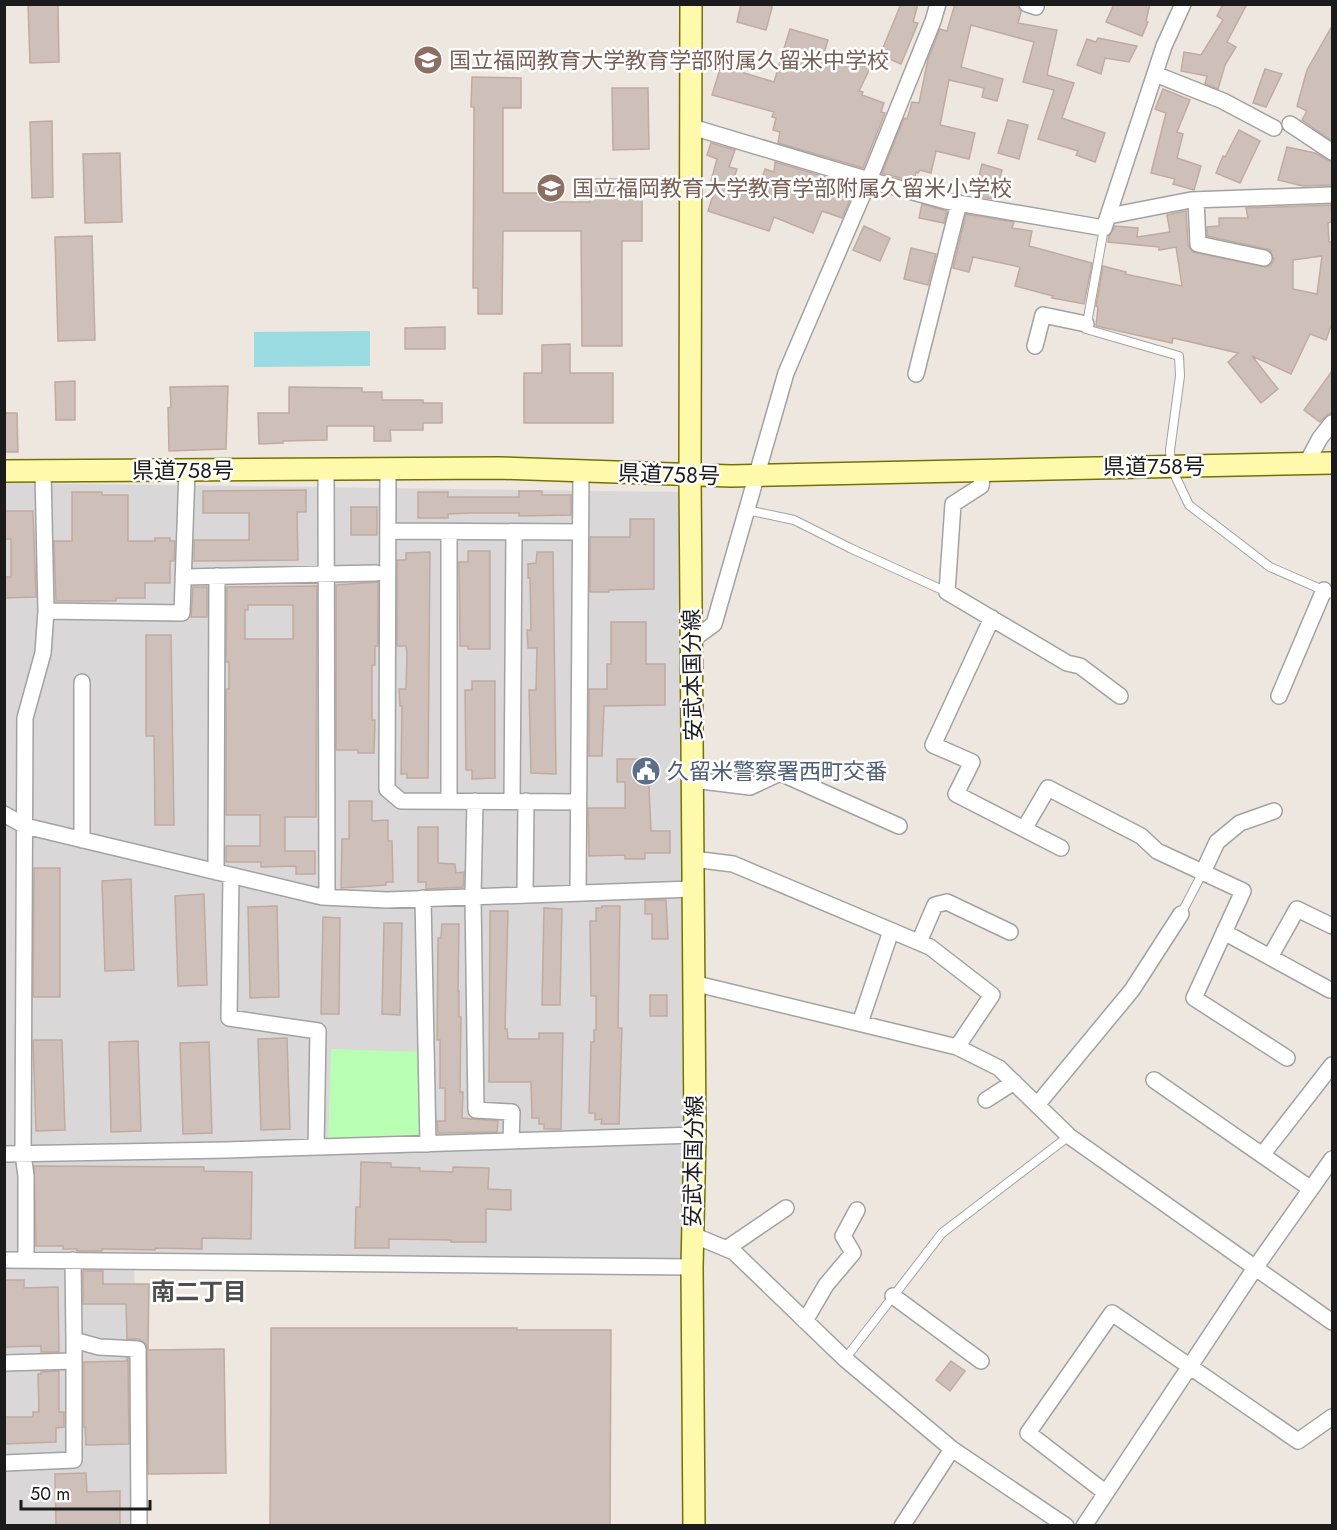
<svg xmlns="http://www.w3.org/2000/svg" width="1337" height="1530" font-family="Jost,'Noto Sans JP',sans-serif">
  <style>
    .residential { fill: #d9d7d8 }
    .park { fill: #b8ffb4 }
    .water { fill: #9adae1 }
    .building { fill: #cebfb8; stroke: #c1aaa0; stroke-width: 1.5; fill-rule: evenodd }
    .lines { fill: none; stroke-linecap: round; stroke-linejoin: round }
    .lane-casing { stroke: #a2a2a2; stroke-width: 10 }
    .street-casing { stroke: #a2a2a2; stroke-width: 18 }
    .secondary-casing { stroke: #737200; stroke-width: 24 }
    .lane { stroke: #fff; stroke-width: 8 }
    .street { stroke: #fff; stroke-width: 15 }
    .secondary { stroke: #fff9ab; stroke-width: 21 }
    .labels { text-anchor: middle; stroke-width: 5; stroke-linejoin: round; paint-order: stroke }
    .education-label { font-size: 22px; fill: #785e54; stroke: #fff; text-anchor: start }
    .street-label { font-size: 22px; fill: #1b1b1b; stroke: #fff }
    .service-label { font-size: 22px; fill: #4e5e75; stroke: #fff; text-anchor: start }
    .neighbourhood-label { font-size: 24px; font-weight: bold; fill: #4e4e4e; stroke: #fff }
  </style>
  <rect width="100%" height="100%" fill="#eee7df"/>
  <path class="residential" d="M5,483L681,492L683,1261L134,1253L139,1525L5,1526Z"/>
  <path class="park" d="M331,1049L423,1052L420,1146L328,1143Z"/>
  <path class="water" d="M370,331V366L254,367V332Z"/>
  <path class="building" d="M28,4H58L59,62L30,63Z
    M741,4H773L766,30L737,22Z
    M901,4H918L913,22L918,23L901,64L880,55Z
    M955,4H1017L1021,12L1018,23L1057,30L1047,75L1074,83L1062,118L1105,133L1095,162L1076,155L1078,151L1038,139L1054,90L1023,82L1034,42L971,25L961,67L1003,79L997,101L982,97L984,88L949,80L940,125L975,133L969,159L936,151L931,173L920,170L918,173L916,172L914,182L882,173L904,118L907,119L912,102L919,103L928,59L940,29L947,31Z
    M1114,4H1150L1146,21L1148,22L1142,36L1106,22Z
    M1223,4H1247L1227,42L1236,47L1225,65L1218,89L1205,84L1207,76L1181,71L1184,52L1201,55L1223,20L1217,16Z
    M1332,26V141L1302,120L1307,111L1297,106L1307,70Z
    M790,29L828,40L823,56L854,65L856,59L871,66L859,91L863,92L862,95L884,103L881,112L885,113L863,168L778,143L780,132L773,130L776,118L772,117L774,112L712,95L721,66L774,82Z
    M1098,38L1137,46L1129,62L1105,58L1101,74L1077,65L1087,39L1096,42Z
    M1265,69L1282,74L1266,107L1253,103Z
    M472,77L521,78V108H503V193H549V202H590V179H642V241H622V346H582L581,231H503L502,314H478V288H473L474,107H471Z
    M612,88H648L649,149L613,150Z
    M1163,89L1190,100L1177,132L1183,134L1177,158L1201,166L1194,190L1173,184L1175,179L1151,173L1166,113L1155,109Z
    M1008,120L1028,125L1019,159L998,153Z
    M52,121L53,197L32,198L30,122Z
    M1239,130L1260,141L1240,183L1216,173L1223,156L1225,157Z
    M711,143L735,150L729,167L737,169L730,189L756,198L765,169L774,172L775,162L856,186L842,218L822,211L813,233L774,217L769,231L708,211L717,183L711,181L717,159L707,155Z
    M1287,147L1315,153L1332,162V185L1303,186L1278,180Z
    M120,153L122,222L85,223L83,154Z
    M982,164L1002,170L994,199L974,196Z
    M922,204L947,211L944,223L919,218Z
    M1331,205L1332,222L1328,223L1329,242H1332V323L1326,340L1310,334L1291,374L1252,356L1278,389L1261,403L1228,362L1238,353L1173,338L1172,343L1096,326L1098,307L1096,306L1103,266L1126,272L1125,274L1182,286L1176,247L1159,250V247L1108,242L1109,236L1115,226L1138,228L1137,237L1170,232L1167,215L1186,211L1188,245L1193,252L1266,267L1271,265L1274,259L1270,250L1207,236V227L1219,226V218H1248L1246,208ZM1322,256L1317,294L1293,289V260Z
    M966,214L1014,222L1012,228L1032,231L1029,246L1092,263L1084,304L1052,298L1053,296L1015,286L1020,267L973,257L969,272L953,268Z
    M864,226L890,238L880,261L853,250Z
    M92,236L95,340L58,341L55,237Z
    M911,248L936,254L928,285L904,279Z
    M445,327V349H405V328Z
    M570,344V373H613V423H524V373H542V345Z
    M1332,371V413L1328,414L1320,422L1304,410Z
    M75,381V420H56L55,382Z
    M228,386L226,449L169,451L168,408L171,407L170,387Z
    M289,387L362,388V392H382V400H423V403H442V423H423V430H390L391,441H374V426H327V440L283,441V443L259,444L258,413H289Z
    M4,413H17L18,452H4Z
    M306,490V512H297L298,560L194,561V540H249V513H203V491Z
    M519,491H542V495H571V515L519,516V513H470L448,514V518H418V492H448V497H519Z
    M72,492H102V495H128V541H155V538H170V541H175L174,561H170V583H145V598H116V601H56L54,541H72Z
    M351,507H377V535H351Z
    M4,511H33L36,597L4,598V577H11V539H4Z
    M630,519H654V589L609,590V592H590V537H630Z
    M468,551H490V649H468V646H460L459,562H468Z
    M430,552L428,778H407V774H401L402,706H400L399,689H406L407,654L406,646H397V560H406V553Z
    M537,552H553L556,774L531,773L529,690H536L537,648H528L527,630H531L530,578H528V564L536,563Z
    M378,582V646H375V665H372V720H375L374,753H358V750H336V585Z
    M317,586L316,817H285V851H315V874H296V866L261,867V862H226V846H260V815H226V689H229V662H226L227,587ZM248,605H293V639H245V610H248Z
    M193,587H207V617H191Z
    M611,622H646V664H665V705L604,706L602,756H589V689H607V664H611Z
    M146,635H171L174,825H155L154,736H146Z
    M472,681H495V778L472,779V770H466L465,690H472Z
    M617,759H640V765H648L651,831H670V853H645V859H625V855L589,856L588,808H625V782H617Z
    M349,801H372V821L388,820V841H392L393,882H386V885L341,888L342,839H349Z
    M418,827H438V863L455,864L456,873L464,872L463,887L426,889V882H418Z
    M34,868H60V997H33Z
    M131,879L134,970L105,971L102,881Z
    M204,894L207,985L178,986L175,896Z
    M645,900H666L668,939H652V914H645Z
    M277,906L279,997L250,998L248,907Z
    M602,906H620L618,1028H622L619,1124H601L602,1119L595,1120V1113H589L591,1042H594V1030H596V996H591L590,921H596V908H602Z
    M544,908L562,909L560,1005H542Z
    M490,911H508L505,1029H507L508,1039H539V1033H563L561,1129H544V1124H539V1118H532L531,1082H489Z
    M323,917L340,918L339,1014H321Z
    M384,923H402L400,1015L382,1014Z
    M442,924H459L458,991H459V1017H461L460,1092H463L462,1118L498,1121L497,1132L438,1133L437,1121H445V1088H440V1040H437L438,938H441Z
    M650,995H667V1016H650Z
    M287,1038L290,1129L261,1130L258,1039Z
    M33,1040H62L65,1130L36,1131Z
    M138,1041L141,1131L111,1132L109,1042Z
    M209,1042L212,1133L183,1134L180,1043Z
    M361,1162L391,1163V1167L420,1168V1171L453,1172V1167L489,1168L488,1189L511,1190V1210L486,1209V1242H451V1240L389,1239V1248H355L356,1207H360Z
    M34,1166L204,1167V1171L252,1172L251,1239L202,1238V1249L155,1248V1250L108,1249H102V1251H77V1249H63V1246H36Z
    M83,1271H103V1284H149L148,1350L224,1349L226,1473L148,1474L147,1345L139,1339H127L126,1304H83Z
    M4,1280H24V1288L58,1287L59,1352H41V1346L5,1347Z
    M271,1328H517V1330H611L610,1526H270Z
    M127,1358H128L129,1444L86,1445L85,1427H84V1362L127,1361Z
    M951,1361L965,1371L950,1391L936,1380Z
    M59,1371V1412H64V1427L56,1428V1442L4,1444V1417H33V1412H39L38,1374H41V1372Z
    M86,1473L87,1492L120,1491V1526H56L55,1474Z"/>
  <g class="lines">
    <g class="lane-casing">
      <path id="lane" d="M1104,228L1086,329L1179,356L1180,376L1170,450L1171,467L1189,505L1270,567L1332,594
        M747,510L794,520L850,548L947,592
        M1181,914L1203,872
        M845,1359L942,1233L1069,1136"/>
    </g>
    <g class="street-casing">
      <path id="street" d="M1027,4L1036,7
        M1155,74L1223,101L1274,128
        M1290,124L1332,152
        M692,127L869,180L946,201L1104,228L1164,46L1183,4
        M1196,200L1198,244L1264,258
        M1109,216L1191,200L1332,195
        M1035,346L1043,315L1086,324
        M916,374L959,203
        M1306,464L1320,438L1332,423
        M326,469L327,897
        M388,469L387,789L401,801L578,802
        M983,469L981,486L953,504L947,592L1067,663L1080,666L1120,696
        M389,531L580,532
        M183,577L376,573
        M46,611L182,613L187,470
        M992,618L933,745L972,762L956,794L1061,848
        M692,640L714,624L786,373L869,180L933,21L938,4
        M1279,696L1324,590
        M693,780L750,787L780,773L899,826
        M449,801V532
        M475,801L473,897L476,1110L512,1112L511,1141
        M512,801L514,532
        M4,814L25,826L322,897L387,900L692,889
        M1024,829L1048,788L1141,836L1157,851L1243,891L1194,998L1287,1058
        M82,840V682
        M693,859L733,864L930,947L992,995L957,1047
        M216,872L217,576
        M1203,872L1217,842L1240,823L1274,811
        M231,876L229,1018L318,1031L316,1147
        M578,893L581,471
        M525,895L526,801
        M423,898L428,1144
        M1224,932L1330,990
        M919,942L935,905L947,902L1010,932
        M1270,957L1297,909L1332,926
        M693,983L957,1047L999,1068L1069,1136L1332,1322
        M860,1023L891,931
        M1154,1080L1311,1189
        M986,1100L1014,1082
        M1037,1105L1132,990L1181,914
        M4,1154L226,1150L695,1135
        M1262,1155L1332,1065
        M693,1235L734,1252L845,1359L952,1449L1066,1526
        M726,1249L786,1208
        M4,1260L692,1267
        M26,1260V1176L23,1154L25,718L43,653L46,611L43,471
        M73,1260L74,1340L99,1347L138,1349L139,1526
        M893,1296L981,1361
        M805,1321L826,1285L853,1253L843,1236L857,1210
        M4,1363L74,1361
        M4,1463L74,1460V1340
        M1106,1493L1028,1433L1112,1313L1298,1441L1332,1417
        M902,1526L952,1449
        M1084,1526L1255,1268L1332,1159"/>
    </g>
    <g class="secondary-casing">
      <path id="secondary" d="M691,4L690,474L695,1135L692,1267L694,1526
        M4,471L499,468L731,476L1332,463"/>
    </g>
    <use href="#lane" class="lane"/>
    <use href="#street" class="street"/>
    <use href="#secondary" class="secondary"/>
  </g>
  <defs>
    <g id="school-disc" transform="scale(1.5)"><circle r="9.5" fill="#8d6e63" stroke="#fff"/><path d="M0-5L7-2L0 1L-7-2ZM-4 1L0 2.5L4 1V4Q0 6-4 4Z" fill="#fff"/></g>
    <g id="civic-disc" transform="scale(1.5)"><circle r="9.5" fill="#5c6f8a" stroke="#fff"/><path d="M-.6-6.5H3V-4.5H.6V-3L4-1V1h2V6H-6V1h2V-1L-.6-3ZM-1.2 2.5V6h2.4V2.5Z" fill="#fff"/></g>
  </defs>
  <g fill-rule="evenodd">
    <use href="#school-disc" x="428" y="60"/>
    <use href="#school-disc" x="551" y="188"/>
    <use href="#civic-disc" x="646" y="771"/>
  </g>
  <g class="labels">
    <g class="education-label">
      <text x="449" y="68">国立福岡教育大学教育学部附属久留米中学校</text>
      <text x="572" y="196">国立福岡教育大学教育学部附属久留米小学校</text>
    </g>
    <g class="street-label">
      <text x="1154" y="474">県道758号</text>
      <text x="183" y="478">県道758号</text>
      <text transform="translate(669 474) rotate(2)" y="8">県道758号</text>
      <text transform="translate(692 675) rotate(-91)" y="8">安武本国分線</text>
      <text transform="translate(693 1161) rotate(-89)" y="8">安武本国分線</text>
    </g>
    <g class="service-label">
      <text x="667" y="779">久留米警察署西町交番</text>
    </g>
    <g class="neighbourhood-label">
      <text x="199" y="1300">南二丁目</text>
    </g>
  </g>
  <rect width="1337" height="1530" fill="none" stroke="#1b1b1b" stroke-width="12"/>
  <path d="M21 1500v9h129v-9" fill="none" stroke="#1b1b1b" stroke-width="3"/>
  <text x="30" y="1500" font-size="18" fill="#1b1b1b" stroke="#ffffff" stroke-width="4.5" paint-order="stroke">50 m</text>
</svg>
